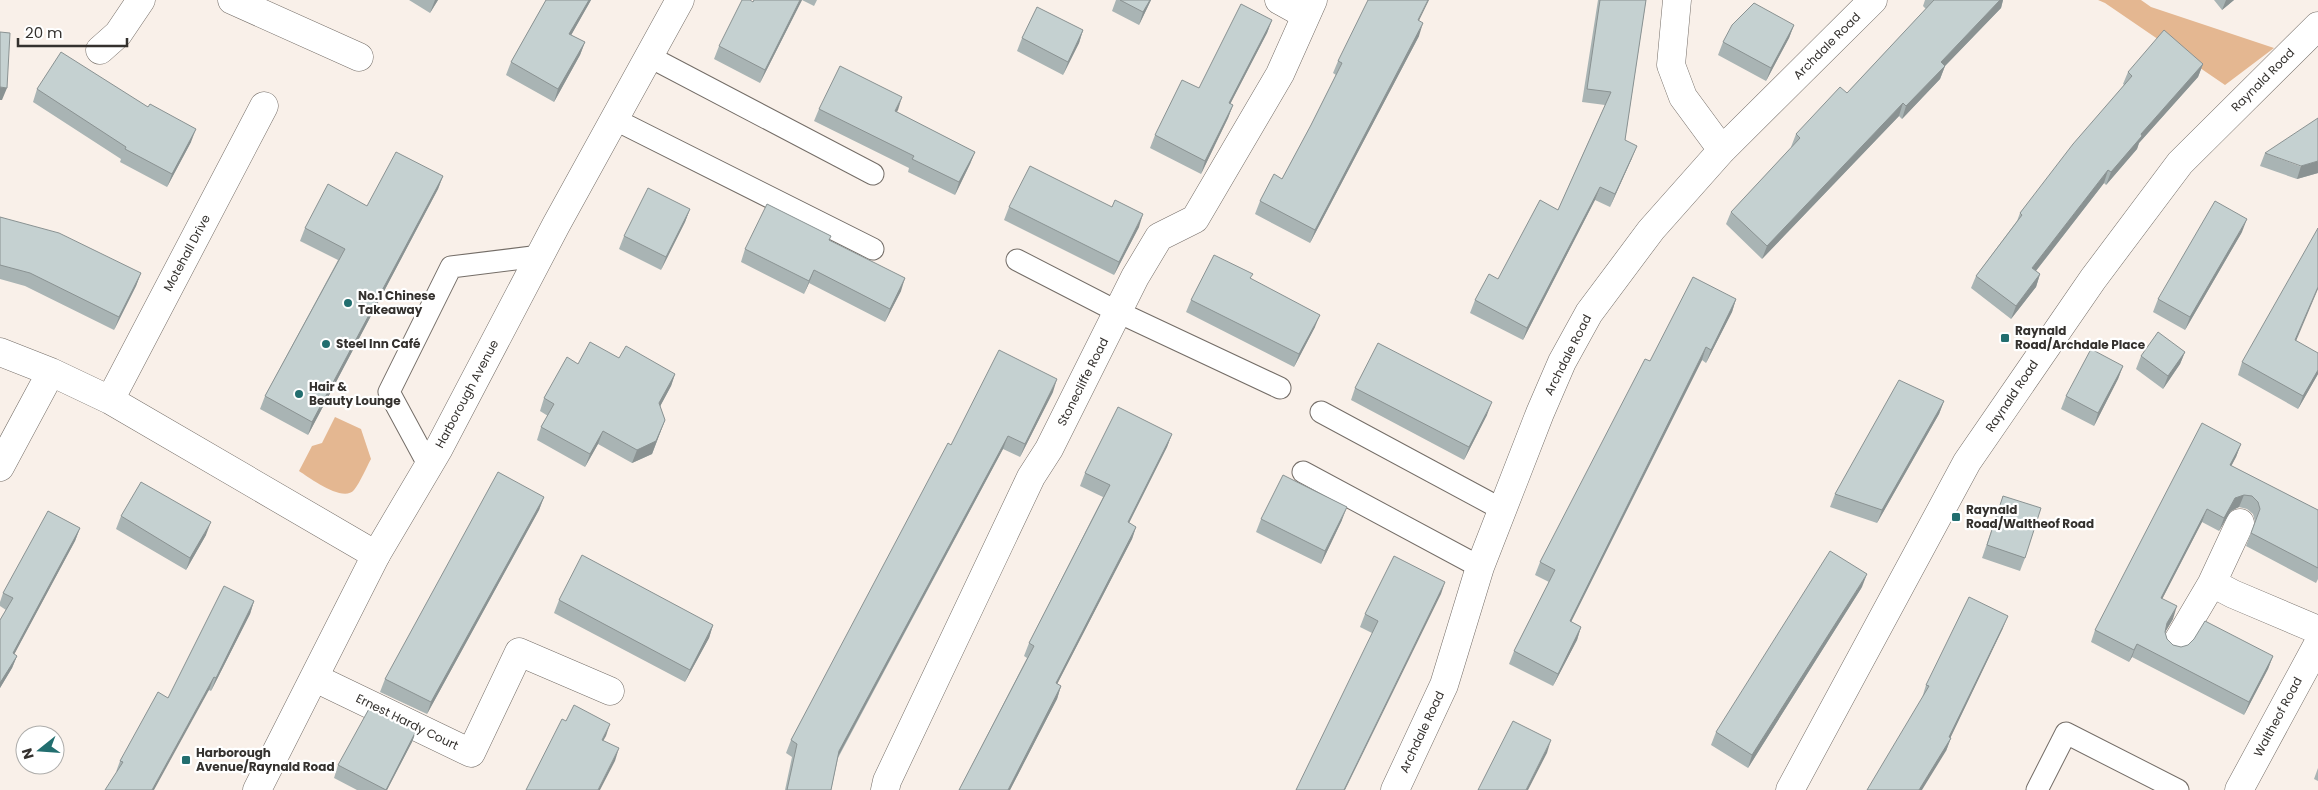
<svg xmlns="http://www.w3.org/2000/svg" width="2318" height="790" font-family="Poppins,sans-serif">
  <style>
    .green { fill: #e4b791 }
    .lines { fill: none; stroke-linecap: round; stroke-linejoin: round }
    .service-casing { stroke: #746d67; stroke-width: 23 }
    .minor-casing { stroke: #746d67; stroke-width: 29 }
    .tertiary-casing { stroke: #746d67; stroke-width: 29 }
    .service { stroke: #fff; stroke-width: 21 }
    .minor { stroke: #fff; stroke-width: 28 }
    .tertiary { stroke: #fff; stroke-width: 28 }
    .wall { fill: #a9b4b4 }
    .shaded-wall { fill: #8a9292 }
    .building { fill: #c5d1d1; stroke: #8a9292 }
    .poi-dot { fill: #226e6f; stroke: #fff; stroke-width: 2 }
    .labels { text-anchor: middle; stroke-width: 4.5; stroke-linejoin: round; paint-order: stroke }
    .street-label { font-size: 12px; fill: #34312e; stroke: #fff }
    .poi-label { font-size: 12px; font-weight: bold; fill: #34312e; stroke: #fff; text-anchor: start }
  </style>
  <rect width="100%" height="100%" fill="#f9f0e9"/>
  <path class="green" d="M2098,0H2141L2151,7L2274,48L2225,85L2105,3Z
    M335,417L361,429L371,459C366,468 361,481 354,490C343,503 310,478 299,471L312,446L322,443Z"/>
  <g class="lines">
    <g class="service-casing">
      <path id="service" d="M650,57L873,174
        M614,119L873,249
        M1017,260L1118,312L1280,388
        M1321,412L1503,510
        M429,466L389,392L451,267L540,256
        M1303,472L1480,567
        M2037,790L2066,733L2178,790"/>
    </g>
    <g class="minor-casing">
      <path id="minor" d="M232,0L359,57
        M1279,0L1306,15
        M1677,0L1671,65L1683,97L1722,150
        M100,50L118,34L141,0
        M0,352L51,372L110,400L376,555
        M110,400L264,106
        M0,467L51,372
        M2212,583L2240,523
        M2176,644L2212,583L2233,594L2318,630
        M315,678L471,753L519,652L610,691
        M885,790L887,781L1031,477L1049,449L1135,277L1159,237L1195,219L1280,74L1313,0
        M1395,790L1444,685L1480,567L1540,413L1562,362L1589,313L1651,230L1722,150L1873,0
        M1790,790L1967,462L2093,279L2180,163L2318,26
        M2239,790L2318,644"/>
    </g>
    <g class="tertiary-casing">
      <path id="tertiary" d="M257,790L376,555L438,450L556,225L680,0"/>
    </g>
    <use href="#service" class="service"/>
    <use href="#minor" class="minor"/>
    <use href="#tertiary" class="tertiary"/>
  </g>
  <path class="wall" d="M409,0H438L430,13Z
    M546,0H591L571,35L585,42L580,55L554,102L506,75L511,62Z
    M754,0H817L814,6L802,0L760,83L714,59L719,46Z
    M1116,0H1151L1139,25L1112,11Z
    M1598,0H1646L1625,140L1632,158L1610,207L1595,200L1523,340L1470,313L1475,300L1498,279L1558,210L1605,105L1582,102Z
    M1925,0H2003L2001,8L1945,66L1940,79L1902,119L1899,116L1762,259L1726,224L1731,212L1792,147H1791L1796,134L1847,93L1926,9L1923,6Z
    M2214,0H2234L2222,10Z
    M1272,20L1267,33L1230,104L1233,105L1228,118L1201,174L1150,148L1155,135L1199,88Z
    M1419,21V36L1310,243L1255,214L1260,201L1282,179L1311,125L1336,75L1333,73L1338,61Z
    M1794,25L1789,38L1766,81L1718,55L1723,42Z
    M1083,30L1079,43L1063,75L1017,51L1022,38Z
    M2203,64L2198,77L2139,143L2137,149L2106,185L2104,183L2036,271L2040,274L2036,287L2011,319L1971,288L1976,276L2017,221L2020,213L2124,85L2123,84L2128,72Z
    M37,89L191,142L167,187L120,162L121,159L33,102Z
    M819,109L896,112L975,152L970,164L955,195L908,172L909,168L814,121Z
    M2265,153L2318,173L2297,179L2260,166Z
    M443,176L438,189L308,435L260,409L265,396L338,260L300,241L305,228L367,206Z
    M1009,207L1139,227L1114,275L1004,220Z
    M690,209L685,222L661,270L619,249L624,236Z
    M0,217L141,273L136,286L114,330L25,286L0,279Z
    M2242,232L2185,330L2153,312L2158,299Z
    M830,240L901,291L885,322L809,283L804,294L741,262L745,249Z
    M1251,279L1315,327L1294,367L1186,312L1191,300Z
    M1736,299L1732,312L1706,363L1702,360L1571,622L1581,627L1577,640L1553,686L1509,664L1514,651L1549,582L1535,575L1540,562L1650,361Z
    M2296,341L2318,374L2298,409L2238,375L2242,362Z
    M2185,352L2180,364L2163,389L2136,369L2141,356Z
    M619,358L675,374L671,386L660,406L665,420L652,454L632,463L598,444L585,467L537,440L541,427L548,416L540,411L544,398L578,364Z
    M2123,366L2118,379L2094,426L2061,409L2066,396Z
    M1355,388L1487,415L1464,460L1351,400Z
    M1053,392L1020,457L1003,449L838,758L831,790H785L792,757L786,753L791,740L951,445Z
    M1944,401L1939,414L1877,523L1830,507L1835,494Z
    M1172,434L1167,447L1129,523L1136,527L1132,539L1057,684L1061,686L1057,699L1010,790H959L1027,658L1024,656L1029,643L1103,497L1080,486L1085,473Z
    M2241,444L2236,457L2231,466L2318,510V579L2316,583L2246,546L2255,522L2253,514L2247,509L2239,507L2231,511L2219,531L2202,522L2162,599L2173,619L2165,632L2167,639L2173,645L2181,647L2273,656L2268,669L2244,715L2132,657L2129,662L2091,642L2095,630Z
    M2003,496L2025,558L2020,571L1982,558Z
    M544,497L539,510L427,714L380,692L385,679Z
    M121,516L206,535L186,570L116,529Z
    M1261,519L1342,520L1321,564L1256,532Z
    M80,528L75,541L14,654L17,656L12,668L0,688V620L6,610L0,606V602L3,593Z
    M1862,587L1748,768L1711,745L1716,732Z
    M1441,594L1372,633L1360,627L1365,614Z
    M559,600L713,625L709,638L685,682L554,613Z
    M254,601L250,614L211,691L209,690L116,772L120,761L168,698Z
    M2003,628L1950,738H1951L1946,751L1922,698L1926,685Z
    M417,729L412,742L387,790H357L334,778L338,765Z
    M2318,768V781L2314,779Z"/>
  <path class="shaded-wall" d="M435,0H438L430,13Z
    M589,0H591L565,46L569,34Z
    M800,0H802L760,83L765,70Z
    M1150,0H1151L1139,25L1143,12Z
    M1428,0H1429L1413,33L1418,20Z
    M2000,0H2003L2001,8L1945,66L1940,79L1902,119L1906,106L1941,62Z
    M2226,0H2234L2222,10Z
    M1272,20L1267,33L1224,116L1229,103Z
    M1423,23L1419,36L1310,243L1315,230Z
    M1794,25L1789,38L1766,81L1771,68Z
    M1083,30L1079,43L1063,75L1068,62Z
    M585,42L580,55L554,102L558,89Z
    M2203,64L2198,77L2139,143L2137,149L2106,185L2111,172L2141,134Z
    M0,87L7,88L2,100H0Z
    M902,97L898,110L890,124L895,111Z
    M1903,103L1899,116L1762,259L1767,246Z
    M1233,105L1228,118L1201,174L1205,161Z
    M196,129L191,142L167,187L172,174Z
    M1637,146L1632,158L1610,207L1615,194Z
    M975,152L970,164L955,195L959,182Z
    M2318,161V173L2297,179L2301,166Z
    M2108,170L2104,183L2028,281L2032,268Z
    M443,176L438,189L308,435L312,422Z
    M1600,187L1595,200L1523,340L1527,328Z
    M690,209L685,222L661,270L666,257Z
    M1143,214L1139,227L1114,275L1119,262Z
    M2247,219L2242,232L2185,330L2190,317Z
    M814,270L809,283L804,294L809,281Z
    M141,273L136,286L114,330L119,317Z
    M2040,274L2036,287L2011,319L2016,306Z
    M905,278L901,291L885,322L890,309Z
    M2318,287V289L2291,353L2295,340Z
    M1736,299L1732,312L1706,363L1711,350Z
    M1320,315L1315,327L1294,367L1299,354Z
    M1706,347L1702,360L1565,634L1570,621Z
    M2185,352L2180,364L2163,389L2168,376Z
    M2123,366L2118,379L2094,426L2098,413Z
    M2318,370V374L2298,409L2303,396Z
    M675,374L671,386L655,416L659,403Z
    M1057,379L1053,392L1020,457L1025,444Z
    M1944,401L1939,414L1877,523L1882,510Z
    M1492,402L1487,415L1464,460L1469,447Z
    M665,420L652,454L632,463L637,450Z
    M603,431L598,444L585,467L590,454Z
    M1172,434L1167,447L1123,535L1128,522Z
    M1008,436L1003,449L834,764L839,751Z
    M2241,444L2236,457L2225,478L2230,465Z
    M2244,495L2239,507L2231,511L2219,531L2224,518L2235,498Z
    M544,497L539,510L427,714L431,702Z
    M1347,507L1342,520L1321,564L1325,551Z
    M2207,509L2202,522L2156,611L2161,598Z
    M211,522L206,535L186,570L190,558Z
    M1136,527L1132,539L1051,696L1056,683Z
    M80,528L75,541L8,666L13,653Z
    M1867,574L1862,587L1748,768L1752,755Z
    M1445,582L1441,594L1345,790H1344Z
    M254,601L250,614L211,691L216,678Z
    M2177,606L2173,619L2163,636L2167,623Z
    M2008,616L2003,628L1947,745L1951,738L1946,751L1922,790H1919L1949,737Z
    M713,625L709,638L685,682L690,670Z
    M1581,627L1577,640L1553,686L1558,674Z
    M2137,644L2132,657L2129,662L2134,650Z
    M17,656L12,668L0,688V683Z
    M2273,656L2268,669L2244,715L2249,702Z
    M214,677L209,690L154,790H152Z
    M1061,686L1057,699L1010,790H1008Z
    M610,724L606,736L597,752L602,740Z
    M417,729L412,742L387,790H385Z
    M1551,740L1547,753L1528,790H1526Z
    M619,748L615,761L600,790H598Z"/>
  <path class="building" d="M546,0H589L569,34L585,42L558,89L511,62Z
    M742,0H750L753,2L754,0H800L765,70L719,46Z
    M1120,0H1150L1143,12Z
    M1368,0H1428L1418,20L1423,23L1315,230L1260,201L1274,174L1282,179L1311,125L1342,63L1338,61Z
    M1600,0H1646L1625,140L1637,146L1615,194L1600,187L1527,328L1475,300L1489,274L1498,279L1540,200L1558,210L1611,92L1587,89Z
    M1934,0H2000L1941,62L1945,66L1906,106L1903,103L1767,246L1731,212L1800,138L1796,134L1840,87L1847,93Z
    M1754,3L1794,25L1771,68L1723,42L1732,25Z
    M1241,4L1272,20L1229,103L1233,105L1205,161L1155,135L1182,80L1199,88Z
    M1037,7L1083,30L1068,62L1022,38Z
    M2164,30L2203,64L2141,134L2142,136L2111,172L2108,170L2032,268L2040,274L2016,306L1976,276L2022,215L2020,213L2073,144L2132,76L2128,72Z
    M0,32L10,33L7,88L0,87Z
    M61,52L148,107L150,104L196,129L172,174L125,149L126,147L37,89Z
    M840,66L902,97L895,111L975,152L959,182L912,159L914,156L819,109Z
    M2318,118V161L2301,166L2265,153Z
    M396,152L443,176L312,422L265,396L345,249L305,228L328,184L367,206Z
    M1030,166L1112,207L1115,200L1143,214L1119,262L1009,207Z
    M648,188L690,209L666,257L624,236Z
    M2215,201L2247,219L2190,317L2158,299Z
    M767,204L831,236L829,240L905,278L890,309L814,270L809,281L745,249Z
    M0,217L59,233L141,273L119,317L30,273L0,265Z
    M2318,228V287L2295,340L2318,353V370L2303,396L2242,362Z
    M1214,255L1253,274L1250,278L1320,315L1299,354L1191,300Z
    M1693,277L1736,299L1711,350L1706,347L1570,621L1581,627L1558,674L1514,651L1555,570L1540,562L1645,359L1650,361Z
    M2158,332L2185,352L2168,376L2141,356Z
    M590,342L619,358L626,346L675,374L659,403L665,420L656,441L637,450L603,431L590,454L541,427L554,404L544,398L567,357L578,364Z
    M1378,343L1492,402L1469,447L1355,388Z
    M2091,349L2123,366L2098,413L2066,396Z
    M999,350L1057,379L1025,444L1008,436L839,751L831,790H787L797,744L791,740L948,443L951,445Z
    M1899,380L1944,401L1882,510L1835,494Z
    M1118,407L1172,434L1128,522L1136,527L1056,683L1061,686L1008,790H959L1034,646L1029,643L1110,485L1085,473Z
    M2202,423L2241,444L2230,465L2318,510V568L2251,533L2260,509L2258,502L2252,496L2244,495L2235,498L2224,518L2207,509L2161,598L2177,606L2167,623L2165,632L2167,639L2173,645L2181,647L2188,645L2194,639L2205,621L2273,656L2249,702L2137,644L2134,650L2095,630Z
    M498,472L544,497L431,702L385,679Z
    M1283,475L1347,507L1325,551L1261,519Z
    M141,482L211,522L190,558L121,516Z
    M2003,496L2041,508L2025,558L1987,545Z
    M48,511L80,528L13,653L17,656L0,683V620L13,598L3,593Z
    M1830,551L1867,574L1752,755L1716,732Z
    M582,555L713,625L690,670L559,600Z
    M1394,556L1445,582L1344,790H1296L1378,621L1365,614Z
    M224,586L254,601L216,678L214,677L152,790H105L123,762L120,761L158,692L168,698Z
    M1969,597L2008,616L1949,737L1951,738L1919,790H1867L1929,686L1926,685Z
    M574,705L610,724L602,740L619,748L598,790H526L562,719L566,721Z
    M370,707L417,729L386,790L338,765Z
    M1513,721L1551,740L1526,790H1478Z"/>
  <g class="poi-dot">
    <circle cx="348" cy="303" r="5"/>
    <rect x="2000" y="333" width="10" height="10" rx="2.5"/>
    <circle cx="326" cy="344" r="5"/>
    <circle cx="299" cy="394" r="5"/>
    <rect x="1951" y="512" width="10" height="10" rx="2.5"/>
    <rect x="181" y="755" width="10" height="10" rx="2.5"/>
  </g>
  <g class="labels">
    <g class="street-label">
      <text transform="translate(1827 46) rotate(-45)" y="4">Archdale Road</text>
      <text transform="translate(2263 80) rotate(-45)" y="4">Raynald Road</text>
      <text transform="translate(187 253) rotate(-62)" y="4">Motehall Drive</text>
      <text transform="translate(1568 355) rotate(-63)" y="4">Archdale Road</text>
      <text transform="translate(1083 382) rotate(-63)" y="4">Stonecliffe Road</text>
      <text transform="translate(467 394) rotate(-62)" y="4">Harborough Avenue</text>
      <text transform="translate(2012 396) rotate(-56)" y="4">Raynald Road</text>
      <text transform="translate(2278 717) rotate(-62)" y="4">Waltheof Road</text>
      <text transform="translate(407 722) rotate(26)" y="4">Ernest Hardy Court</text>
      <text transform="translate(1422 732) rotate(-65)" y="4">Archdale Road</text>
    </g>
    <g class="poi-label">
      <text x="358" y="300">No.1 Chinese<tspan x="358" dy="14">Takeaway</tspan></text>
      <text x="2015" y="335">Raynald<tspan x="2015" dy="14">Road/Archdale Place</tspan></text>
      <text x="336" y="348">Steel Inn Café</text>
      <text x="309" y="391">Hair &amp;<tspan x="309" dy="14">Beauty Lounge</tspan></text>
      <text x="1966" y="514">Raynald<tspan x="1966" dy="14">Road/Waltheof Road</tspan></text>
      <text x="196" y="757">Harborough<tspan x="196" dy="14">Avenue/Raynald Road</tspan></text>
    </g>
  </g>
  <g transform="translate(40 750) rotate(253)"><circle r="24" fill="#ffffff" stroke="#aeadab"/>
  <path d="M0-4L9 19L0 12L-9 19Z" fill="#226e6f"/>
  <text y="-8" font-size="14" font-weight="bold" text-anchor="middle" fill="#34312e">N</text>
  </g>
  <path d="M18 38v8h109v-8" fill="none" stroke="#34312e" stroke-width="2.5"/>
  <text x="25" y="38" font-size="15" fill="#34312e" stroke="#ffffff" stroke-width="4" paint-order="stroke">20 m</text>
</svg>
